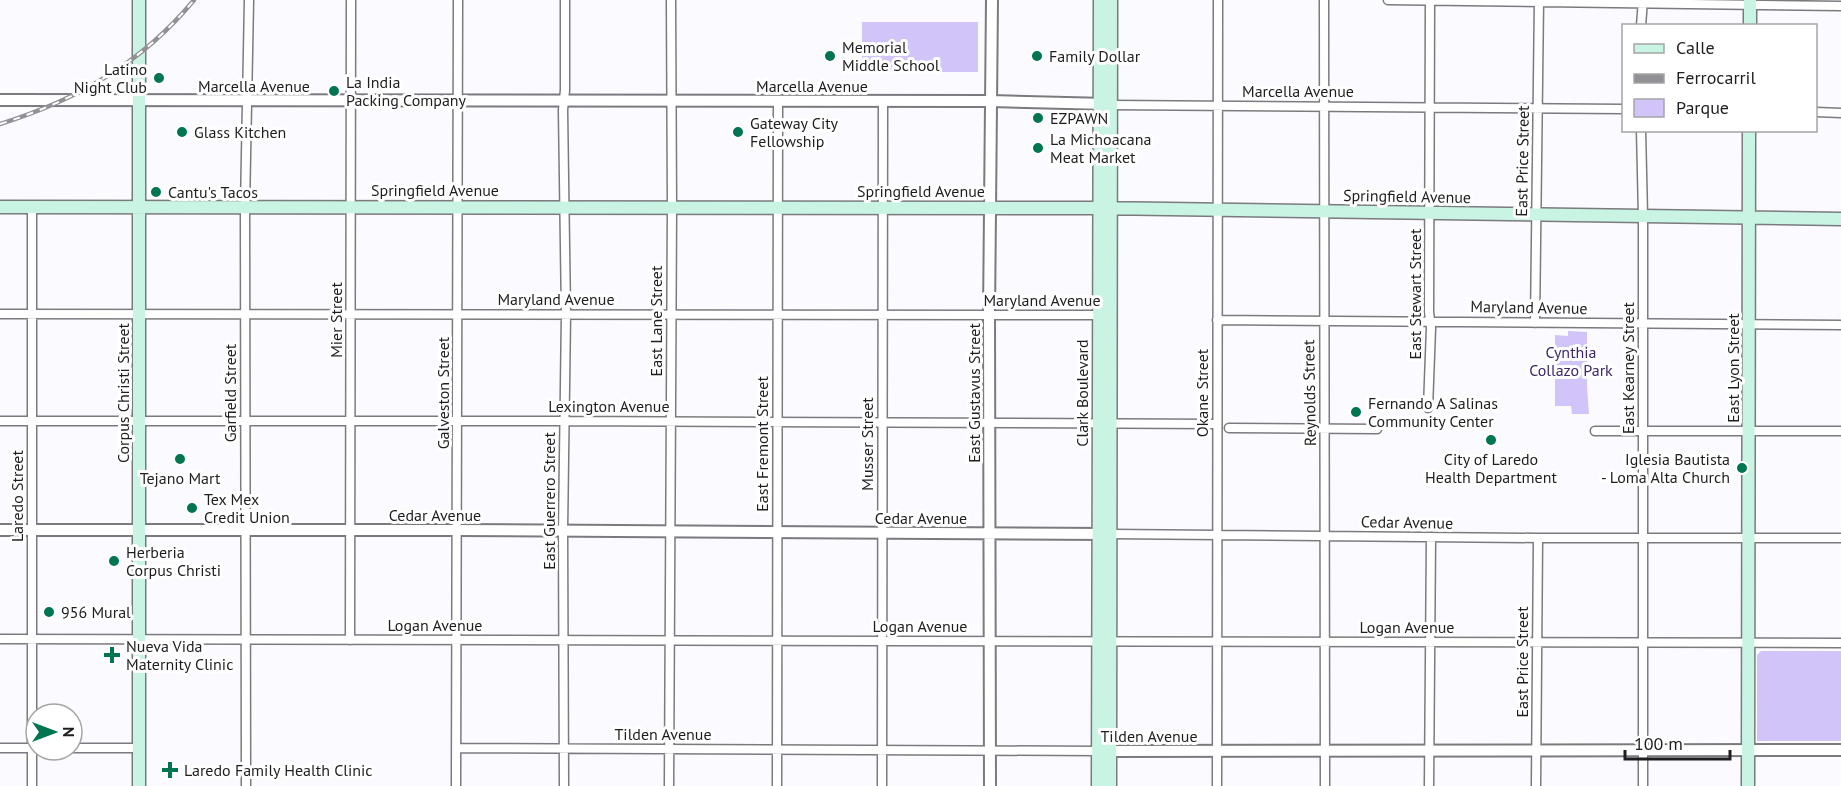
<svg xmlns="http://www.w3.org/2000/svg" width="1841" height="786" font-family="'PT Sans',sans-serif">
  <style>
    .green { fill: #d0c4f8 }
    .lines { fill: none; stroke-linecap: round; stroke-linejoin: round }
    .minor-casing { stroke: #7b7a7e; stroke-width: 11 }
    .tertiary-casing { stroke: #7b7a7e; stroke-width: 14 }
    .secondary-casing { stroke: #7b7a7e; stroke-width: 15 }
    .minor { stroke: #fff; stroke-width: 8 }
    .tertiary { stroke: #fff; stroke-width: 10 }
    .secondary { stroke: #c9f3e2; stroke-width: 12 }
    .rail-casing { stroke: #919094; stroke-width: 4.5 }
    .rail { stroke: #fff; stroke-width: 2; stroke-dasharray: 7; stroke-linecap: butt }
    .poi-dot { fill: #01754f; stroke: #fff; stroke-width: 2 }
    .labels { text-anchor: middle; stroke-width: 6; stroke-linejoin: round; paint-order: stroke }
    .poi-label { font-size: 16px; fill: #1e1d1f; stroke: #fff; text-anchor: start }
    .street-label { font-size: 16px; fill: #1e1d1f; stroke: #fff }
    .park-label { font-size: 16px; fill: #3d266b; stroke: #fff }
  </style>
  <rect width="100%" height="100%" fill="#fbfaff"/>
  <path class="green" d="M862,22H978V72H862Z
    M1568,331L1587,332V387L1589,414H1572L1571,406H1555V335L1568,336Z
    M1761,651H1841V741H1757V655Z"/>
  <g class="lines">
    <g class="minor-casing">
      <path id="minor" d="M1324,0L1325,786
        M1388,0L1841,6
        M1641,26L1643,0
        M1111,105L1624,109
        M1816,112L1841,113
        M1641,130L1643,216V786
        M0,314L1104,315
        M1217,320L1841,325
        M1535,323L1539,0
        M1428,408L1431,328L1429,312L1430,0
        M0,421H565L1217,424
        M1229,428L1377,429
        M1595,431H1841
        M1111,534L1538,538H1841
        M0,639L1841,643
        M350,640L351,0
        M0,748H36
        M72,748H139
        M456,748L1098,751
        M32,786V207
        M246,786L245,207L249,0
        M456,786L458,0
        M564,786L563,530L566,314L563,110L565,90V0
        M669,786L672,207L671,0
        M777,786L778,102
        M882,786L883,102
        M1217,786L1218,0
        M1429,786L1431,537
        M1536,786L1538,538"/>
    </g>
    <g class="tertiary-casing">
      <path id="tertiary" d="M0,100L991,101L1107,104
        M0,530H457L1107,534
        M1104,751L1841,750
        M990,786L989,315L992,0"/>
    </g>
    <g class="secondary-casing">
      <path id="secondary" d="M139,0V786
        M1750,26V0
        M0,207L1099,208L1841,219
        M1098,786L1100,0
        M1110,786L1111,0
        M1748,786L1749,130"/>
    </g>
    <use href="#minor" class="minor"/>
    <use href="#tertiary" class="tertiary"/>
    <use href="#secondary" class="secondary"/>
    <g class="rail-casing">
      <path id="rail" d="M0,124C77,100 142,63 194,0"/>
    </g>
    <use href="#rail" class="rail"/>
  </g>
  <g class="poi-dot">
    <circle cx="830" cy="56" r="6"/>
    <circle cx="1037" cy="56" r="6"/>
    <circle cx="159" cy="78" r="6"/>
    <circle cx="334" cy="91" r="6"/>
    <circle cx="1038" cy="118" r="6"/>
    <circle cx="182" cy="132" r="6"/>
    <circle cx="738" cy="132" r="6"/>
    <circle cx="1038" cy="148" r="6"/>
    <circle cx="156" cy="192" r="6"/>
    <circle cx="1356" cy="412" r="6"/>
    <circle cx="1491" cy="440" r="6"/>
    <circle cx="180" cy="459" r="6"/>
    <circle cx="1742" cy="468" r="6"/>
    <circle cx="192" cy="508" r="6"/>
    <circle cx="114" cy="561" r="6"/>
    <circle cx="49" cy="612" r="6"/>
    <path d="M109 646h6v6h6v6h-6v6h-6v-6h-6v-6h6z"/>
    <path d="M167 761h6v6h6v6h-6v6h-6v-6h-6v-6h6z"/>
  </g>
  <g class="labels">
    <g class="poi-label">
      <text x="842" y="53">Memorial<tspan x="842" dy="18">Middle School</tspan></text>
      <text x="1049" y="62">Family Dollar</text>
      <text x="147" y="75" text-anchor="end">Latino<tspan x="147" dy="18">Night Club</tspan></text>
      <text x="346" y="88">La India<tspan x="346" dy="18">Packing Company</tspan></text>
      <text x="1050" y="124">EZPAWN</text>
      <text x="750" y="129">Gateway City<tspan x="750" dy="18">Fellowship</tspan></text>
      <text x="194" y="138">Glass Kitchen</text>
      <text x="1050" y="145">La Michoacana<tspan x="1050" dy="18">Meat Market</tspan></text>
      <text x="168" y="198">Cantu's Tacos</text>
      <text x="1368" y="409">Fernando A Salinas<tspan x="1368" dy="18">Community Center</tspan></text>
      <text x="1491" y="465" text-anchor="middle">City of Laredo<tspan x="1491" dy="18">Health Department</tspan></text>
      <text x="1730" y="465" text-anchor="end">Iglesia Bautista<tspan x="1730" dy="18">- Loma Alta Church</tspan></text>
      <text x="180" y="484" text-anchor="middle">Tejano Mart</text>
      <text x="204" y="505">Tex Mex<tspan x="204" dy="18">Credit Union</tspan></text>
      <text x="126" y="558">Herberia<tspan x="126" dy="18">Corpus Christi</tspan></text>
      <text x="61" y="618">956 Mural</text>
      <text x="126" y="652">Nueva Vida<tspan x="126" dy="18">Maternity Clinic</tspan></text>
      <text x="184" y="776">Laredo Family Health Clinic</text>
    </g>
    <g class="street-label">
      <text x="254" y="92">Marcella Avenue</text>
      <text x="812" y="92">Marcella Avenue</text>
      <text x="1298" y="97">Marcella Avenue</text>
      <text transform="translate(1522 161) rotate(-89)" y="6">East Price Street</text>
      <text x="435" y="196">Springfield Avenue</text>
      <text x="921" y="197">Springfield Avenue</text>
      <text transform="translate(1407 196) rotate(1)" y="6">Springfield Avenue</text>
      <text transform="translate(1415 294) rotate(-90)" y="6">East Stewart Street</text>
      <text x="556" y="305">Maryland Avenue</text>
      <text x="1042" y="306">Maryland Avenue</text>
      <text transform="translate(1529 307) rotate(1)" y="6">Maryland Avenue</text>
      <text transform="translate(336 320) rotate(-90)" y="6">Mier Street</text>
      <text transform="translate(656 321) rotate(-90)" y="6">East Lane Street</text>
      <text transform="translate(1628 368) rotate(-90)" y="6">East Kearney Street</text>
      <text transform="translate(1733 368) rotate(-90)" y="6">East Lyon Street</text>
      <text transform="translate(123 393) rotate(-90)" y="6">Corpus Christi Street</text>
      <text transform="translate(230 393) rotate(-90)" y="6">Garfield Street</text>
      <text transform="translate(443 393) rotate(-90)" y="6">Galveston Street</text>
      <text transform="translate(974 393) rotate(-90)" y="6">East Gustavus Street</text>
      <text transform="translate(1082 393) rotate(-90)" y="6">Clark Boulevard</text>
      <text transform="translate(1202 393) rotate(-90)" y="6">Okane Street</text>
      <text transform="translate(1309 393) rotate(-91)" y="6">Reynolds Street</text>
      <text x="609" y="412">Lexington Avenue</text>
      <text transform="translate(762 444) rotate(-90)" y="6">East Fremont Street</text>
      <text transform="translate(867 444) rotate(-90)" y="6">Musser Street</text>
      <text transform="translate(17 496) rotate(-90)" y="6">Laredo Street</text>
      <text transform="translate(549 501) rotate(-90)" y="6">East Guerrero Street</text>
      <text x="435" y="521">Cedar Avenue</text>
      <text x="921" y="524">Cedar Avenue</text>
      <text transform="translate(1407 522) rotate(1)" y="6">Cedar Avenue</text>
      <text x="435" y="631">Logan Avenue</text>
      <text x="920" y="632">Logan Avenue</text>
      <text x="1407" y="633">Logan Avenue</text>
      <text transform="translate(1522 662) rotate(-90)" y="6">East Price Street</text>
      <text x="663" y="740">Tilden Avenue</text>
      <text x="1149" y="742">Tilden Avenue</text>
    </g>
    <g class="park-label">
      <text x="1571" y="358">Cynthia<tspan x="1571" dy="18">Collazo Park</tspan></text>
    </g>
  </g>
  <rect x="1622" y="24" width="195" height="108" fill="#ffffff" stroke="#a5a5a5" stroke-width="1.5"/>
  <rect x="1634" y="44" width="30" height="9" fill="#c9f3e2" stroke="#a5a5a5" stroke-width="1.5"/>
  <text x="1676" y="54" font-size="18" fill="#1e1d1f">Calle</text>
  <rect x="1634" y="74" width="30" height="9" fill="#919094" stroke="#a5a5a5" stroke-width="1.5"/>
  <text x="1676" y="84" font-size="18" fill="#1e1d1f">Ferrocarril</text>
  <rect x="1634" y="99" width="30" height="18" fill="#d0c4f8" stroke="#a5a5a5" stroke-width="1.5"/>
  <text x="1676" y="114" font-size="18" fill="#1e1d1f">Parque</text>
  <g transform="translate(54 732) rotate(90)"><circle r="28" fill="#ffffff" stroke="#a5a5a5" stroke-width="1.5"/>
  <path d="M0-4.5L10 22L0 15L-10 22Z" fill="#01754f"/>
  <text y="-9" font-size="16" font-weight="bold" text-anchor="middle" fill="#1e1d1f">N</text>
  </g>
  <path d="M1625 750v9h105v-9" fill="none" stroke="#1e1d1f" stroke-width="3"/>
  <text x="1634" y="750" font-size="18" fill="#1e1d1f" stroke="#ffffff" stroke-width="4.5" paint-order="stroke">100 m</text>
</svg>
